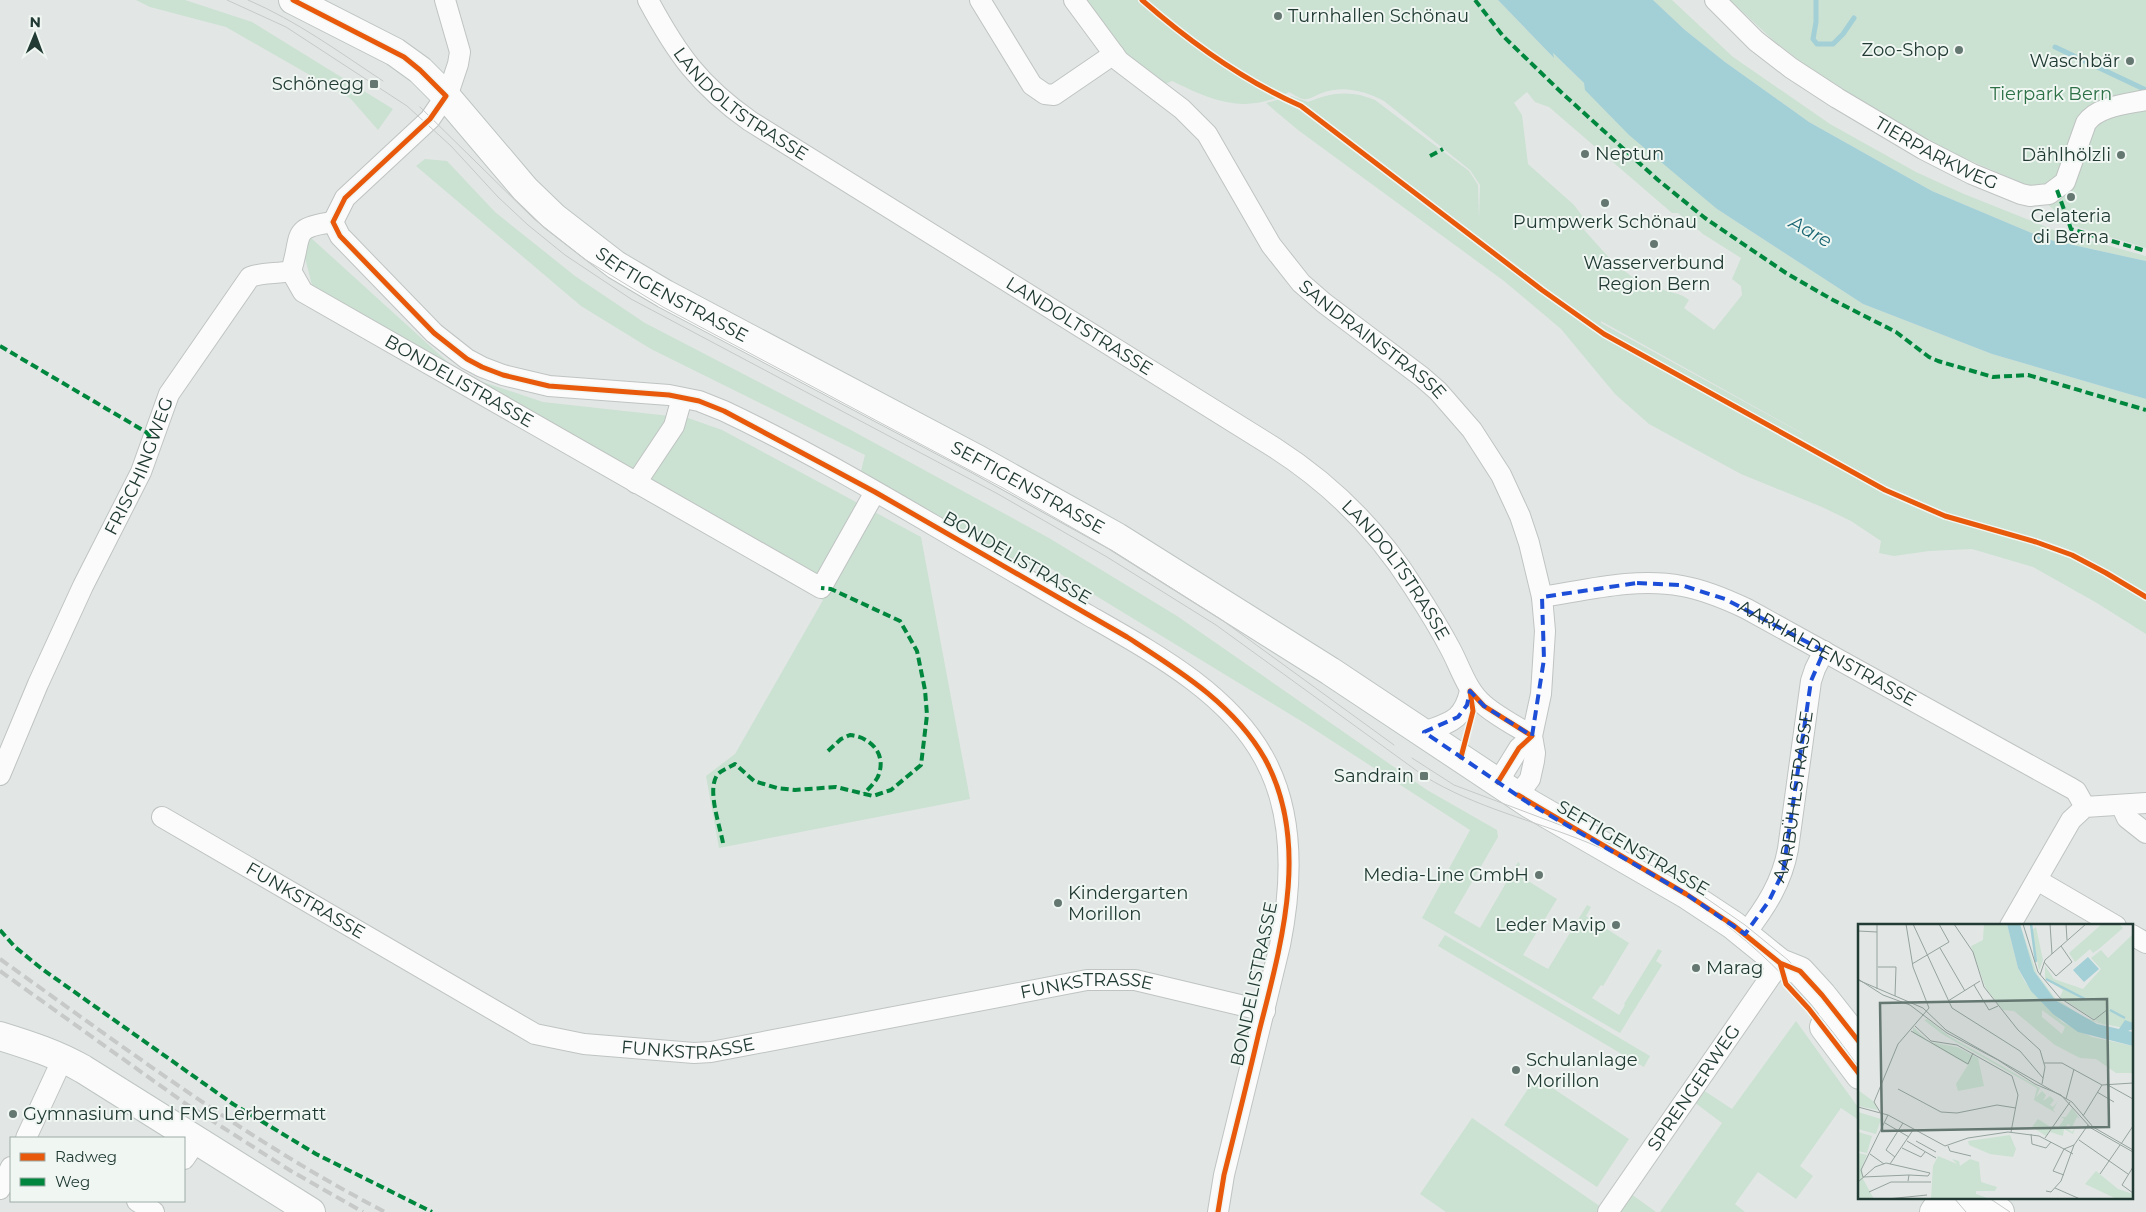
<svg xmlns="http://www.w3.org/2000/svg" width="2146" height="1212" font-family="Montserrat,sans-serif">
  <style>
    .green { fill: #cbe1d2; fill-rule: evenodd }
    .water { fill: #a3cfd6 }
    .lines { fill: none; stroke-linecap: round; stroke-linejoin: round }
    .stream { stroke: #a3cfd6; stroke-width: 5 }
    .street-casing { stroke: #bfc4c2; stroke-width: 22 }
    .secondary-casing { stroke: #bec5c2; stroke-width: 30 }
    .street { stroke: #fbfbfb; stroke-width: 20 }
    .secondary { stroke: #fbfbfb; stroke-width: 28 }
    .tram { stroke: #c6c9c8; stroke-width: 1 }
    .rail { stroke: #c6c9c8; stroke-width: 4; stroke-dasharray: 10 5; stroke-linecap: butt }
    .quiet { stroke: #00873e; stroke-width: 4; stroke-dasharray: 8 4; stroke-linecap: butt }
    .cycleway-casing { stroke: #f0f7f3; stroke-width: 8 }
    .cycleway { stroke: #e8590c; stroke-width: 5 }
    .marked { fill: none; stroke: #1d4ed8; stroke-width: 4; stroke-dasharray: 10 6; stroke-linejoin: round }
    .poi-dot { fill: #657771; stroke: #f0f7f3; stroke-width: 2 }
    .labels { text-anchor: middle; stroke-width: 4; stroke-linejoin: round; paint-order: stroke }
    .poi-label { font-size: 18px; fill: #213a33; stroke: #f0f7f3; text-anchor: end }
    .park-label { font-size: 18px; fill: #2c7046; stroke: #f0f7f3 }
    .street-label { font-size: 18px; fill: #213a33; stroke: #f0f7f3 }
    .water-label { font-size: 19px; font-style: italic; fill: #1c6775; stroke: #f0f7f3 }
    .inset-river { fill: none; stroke: #a3cfd6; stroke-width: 2.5 }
    .inset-road { fill: none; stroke: #95a29e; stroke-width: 1 }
    .view { fill: #657771; fill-opacity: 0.15; stroke: #657771; stroke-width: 2.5 }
    .inset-edge { fill: none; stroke: #213a33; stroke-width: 2.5 }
  </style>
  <rect width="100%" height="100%" fill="#e2e7e5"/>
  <path class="green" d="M136,0H185L252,22L393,109L378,130L350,98L226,27L150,7Z
    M1083,0H1498L1553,57L1552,52L1584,83L1585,87L1717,209L1863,304L1992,354L2146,399V634L2097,603L2033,567L1972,549L1929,551L1894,556L1879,553L1881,541L1851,521L1822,507L1741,474L1649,424L1615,394L1561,329L1504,281L1298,130L1266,103L1291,96L1308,102C1331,92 1352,90 1375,100L1469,171L1478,185L1479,219L1480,185L1470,170L1384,101C1365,91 1343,85 1322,93C1316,95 1309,100 1303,99C1298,98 1293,94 1289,92C1245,115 1213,101 1172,81L1163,85L1128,57ZM1527,92L1535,102L1549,107L1672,213H1678L1703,234L1741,258L1732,279L1741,286L1742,295L1714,330L1684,308L1689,300C1679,291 1668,294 1655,286L1650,291L1612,261L1577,222L1583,217L1574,205L1528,164L1522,115L1514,103ZM1601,321L1802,433L1803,434L1601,323Z
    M1653,0H1672L1733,57L1830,124L1916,172L1964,194L2059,232L2146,256V261L2046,239L1932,191L1809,122L1725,62L1685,30Z
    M1730,0H2146V248L2074,226L2020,182L1938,147L1830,84L1774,41Z
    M425,159L447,161L495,212L575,276L645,323L849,429L1049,538L1177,616L1427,790L1497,830L1498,837L1454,913L1480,928L1518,862L1520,864L1515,873L1557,899L1523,955L1548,969L1587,905L1591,907L1586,916L1629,943L1603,986L1601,985L1592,998L1619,1015L1625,1005L1624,1004L1658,949L1662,951L1656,961L1662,965L1620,1033L1422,918L1470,830L1306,724L1034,558L1026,571L861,471L865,455L651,349L581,306L416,166Z
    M310,237L462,375L543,402L688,418L722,430L921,537L970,799L719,848L706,776L735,754L823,600L474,400L314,293L304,254Z
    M1445,935L1650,1056L1644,1067L1438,946Z
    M1796,1021L1860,1110V1121L1841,1108L1800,1166L1813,1176L1796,1199L1758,1172L1735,1204L1745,1212H1660L1722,1123L1694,1102L1703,1090L1732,1109Z
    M1536,1077L1629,1139L1597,1187L1504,1125Z
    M1472,1118L1601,1207L1598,1212H1446L1420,1194Z
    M1627,1191L1656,1212H1612Z"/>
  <path class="water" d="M1498,0H1653L1685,30L1725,62L1809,122L1932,191L2046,239L2146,261V399L1992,354L1863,304L1717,209L1629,135L1585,90L1584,83L1553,53L1554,58Z"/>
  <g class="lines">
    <path class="stream" d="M1816,0V22L1813,39L1817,44H1833L1843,34L1854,18
      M2055,47L2146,90"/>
    <g class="street-casing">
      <g id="street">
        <path id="s1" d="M648,0C677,54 699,85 750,121L1275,448C1331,484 1379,532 1414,588C1427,608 1440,629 1451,650C1461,669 1467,691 1484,705C1498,717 1516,726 1532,736"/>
        <path d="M980,0L1032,85L1045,94L1054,95L1114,54"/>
        <path id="s2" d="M1074,0L1119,61L1182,109L1207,134L1271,245L1301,283L1324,303L1422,377L1438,391L1472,430L1501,475L1520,516L1529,543L1542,597L1545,631L1541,694L1532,736L1535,753L1534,761L1530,779L1518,795"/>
        <path id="s3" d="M1715,0L1756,41L1791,68L1837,98L1923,149L1972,174L2021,194L2030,196L2049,194L2065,182L2086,123C2098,106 2127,104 2146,100"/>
        <path d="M333,222L340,236L434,333L467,359L482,367L503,375L549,386L669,395L699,401L724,411C811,452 895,503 978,551C1015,572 1051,594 1088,615C1151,651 1230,693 1265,760C1295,816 1292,885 1280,945L1224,1175L1218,1212"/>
        <path d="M333,222L345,198L430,119L449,91L458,64L460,52L445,0"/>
        <path id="s4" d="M291,271L303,292L821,588L875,492"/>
        <path d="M636,483L674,426L682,398"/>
        <path id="s5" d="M1542,597C1587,590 1636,577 1682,586C1705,590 1726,599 1747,609L2071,788L2076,791L2085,807"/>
        <path d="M1424,732C1450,722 1463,721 1470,691"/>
        <path id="s6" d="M0,775L38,684L83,586L141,472L169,394L250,277C263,272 277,274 291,271C303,235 289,228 333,222"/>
        <path d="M1498,782L1519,748L1532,736"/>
        <path d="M2121,805L2127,818L2146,833"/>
        <path id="s7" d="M162,817L535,1034L584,1044L694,1053L711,1052L1087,980H1135L1265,1011"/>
        <path d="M2037,880L2116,926"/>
        <path d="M2010,926L2071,820L2085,807L2146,803"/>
        <path id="s8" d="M1745,934C1766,907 1782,882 1788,849L1811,681L1815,669L1824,651"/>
        <path d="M2132,935L2146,943"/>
        <path d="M26,1138L63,1058"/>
        <path d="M184,1159L197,1140"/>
        <path d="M0,1189L11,1167"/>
        <path d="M137,1201L154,1212"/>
        <path id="s9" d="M1608,1212L1780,963"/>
      </g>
    </g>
    <g class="secondary-casing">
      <g id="secondary">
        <path id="s10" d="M293,0L395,52L420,70L446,96L525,189L554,217L616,265L665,294L977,459L1117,537L1330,671L1530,804L1686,894L1733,925L1780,963L1800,971L1822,995L1860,1043"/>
        <path d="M1824,1027L1860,1075"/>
        <path d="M0,1036C29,1045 57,1054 83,1069L311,1212"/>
        <path d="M1956,1198L1969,1212"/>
        <path d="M1981,1198L2000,1212"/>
        <path d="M1934,1212L1944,1198"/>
      </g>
    </g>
    <use href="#street" class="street"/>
    <use href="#secondary" class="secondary"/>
    <path class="tram" d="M227,0L286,27L407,106L451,146L498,197L528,225L565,255L631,299L998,494L1107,557L1216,625L1424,776C1476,808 1533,820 1589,843C1669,876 1749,935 1806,1000C1826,1022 1843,1045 1860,1069
      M248,0C297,21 339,52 383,81
      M420,107L534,219L586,260L663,307L1003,488L1113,551L1222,620L1394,745
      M1412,758L1454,785L1616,846L1687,885L1745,925L1788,960L1822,995L1860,1043
      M1954,1198L1966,1212
      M1989,1198L2010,1212"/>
    <path class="rail" d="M0,959C125,1048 248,1141 385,1212
      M0,971L186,1104L291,1171L363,1212"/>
    <path class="quiet" d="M1475,0L1503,36L1563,94L1658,180L1705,218L1786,273L1833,300L1896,332L1929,357L1938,361L1993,377L2028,375L2146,410
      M1430,156L1443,149
      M2057,190L2071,229L2146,251
      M0,346L146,432L152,439
      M828,751L841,739L850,735C870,737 886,753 879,774C877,781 869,788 864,794
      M723,843C720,826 706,788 718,774C722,770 730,767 735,764L754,781L777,788L795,790L836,787L873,796L891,790L921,765L927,715L925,690L917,651L900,621L831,589L821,588
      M0,930L15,947L42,969L233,1104L316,1154L432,1212"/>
    <g class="cycleway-casing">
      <path id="cycleway" d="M293,0L404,57L420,70L446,96L430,119L345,198L333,222L340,236L434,333L467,359L482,367L503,375L549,386L669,395L699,401L724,411L875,492L1127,637C1178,670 1234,704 1265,759C1311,843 1281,945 1259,1032C1248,1080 1236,1127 1224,1175L1218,1212
        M1142,0C1190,42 1242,80 1301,106L1542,290L1604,334L1885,490L1945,516L2036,542L2072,555L2106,573L2146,597
        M1470,691L1484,706L1532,736L1519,748L1498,782
        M1461,757L1473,711L1470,691
        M1518,795L1686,894L1733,925L1780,963L1800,971L1822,995L1860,1043
        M1780,963L1786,984L1809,1009L1860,1075"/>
    </g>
    <use href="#cycleway" class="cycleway"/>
  </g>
  <path class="marked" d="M1637,583L1681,585L1725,599L1824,651L1811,681L1783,872L1769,901L1745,934L1686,894L1530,804L1424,732L1458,717L1467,705L1470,691L1484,706L1532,736L1544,659L1542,597Z"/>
  <g class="poi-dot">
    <circle cx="1278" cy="16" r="5"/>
    <circle cx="1959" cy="50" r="5"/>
    <circle cx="2130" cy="61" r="5"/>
    <rect x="369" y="79" width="10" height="10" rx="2.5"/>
    <circle cx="1585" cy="154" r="5"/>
    <circle cx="2121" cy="155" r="5"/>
    <circle cx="2071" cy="197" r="5"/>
    <circle cx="1605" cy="203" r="5"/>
    <circle cx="1654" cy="244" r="5"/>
    <rect x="1419" y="771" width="10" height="10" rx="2.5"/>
    <circle cx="1539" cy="875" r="5"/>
    <circle cx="1058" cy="903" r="5"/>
    <circle cx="1616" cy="925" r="5"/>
    <circle cx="1696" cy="968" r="5"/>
    <circle cx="1516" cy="1070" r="5"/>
    <circle cx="13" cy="1114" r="5"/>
  </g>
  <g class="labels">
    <g class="poi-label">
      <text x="1288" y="22" text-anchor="start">Turnhallen Schönau</text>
      <text x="1949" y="56">Zoo-Shop</text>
      <text x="2120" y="67">Waschbär</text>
      <text x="364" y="90">Schönegg</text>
      <text x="1595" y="160" text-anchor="start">Neptun</text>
      <text x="2111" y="161">Dählhölzli</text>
      <text x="2071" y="222" text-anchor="middle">Gelateria<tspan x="2071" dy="21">di Berna</tspan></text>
      <text x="1605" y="228" text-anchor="middle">Pumpwerk Schönau</text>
      <text x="1654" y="269" text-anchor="middle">Wasserverbund<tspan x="1654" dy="21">Region Bern</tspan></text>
      <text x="1414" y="782">Sandrain</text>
      <text x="1529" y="881">Media-Line GmbH</text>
      <text x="1068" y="899" text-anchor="start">Kindergarten<tspan x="1068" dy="21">Morillon</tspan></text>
      <text x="1606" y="931">Leder Mavip</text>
      <text x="1706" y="974" text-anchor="start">Marag</text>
      <text x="1526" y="1066" text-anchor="start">Schulanlage<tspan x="1526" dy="21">Morillon</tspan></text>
      <text x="23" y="1120" text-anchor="start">Gymnasium und FMS Lerbermatt</text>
    </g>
    <g class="park-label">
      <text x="2051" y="100">Tierpark Bern</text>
    </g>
    <g class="street-label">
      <text dy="6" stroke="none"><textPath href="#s1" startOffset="142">LANDOLTSTRASSE</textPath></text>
      <text dy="6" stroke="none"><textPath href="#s3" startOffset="271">TIERPARKWEG</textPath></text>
      <text dy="6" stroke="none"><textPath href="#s10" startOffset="486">SEFTIGENSTRASSE</textPath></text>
      <text dy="6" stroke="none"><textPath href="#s1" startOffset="548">LANDOLTSTRASSE</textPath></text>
      <text dy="6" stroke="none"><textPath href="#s2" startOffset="458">SANDRAINSTRASSE</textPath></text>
      <text dy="6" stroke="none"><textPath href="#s4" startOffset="204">BONDELISTRASSE</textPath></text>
      <text dy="6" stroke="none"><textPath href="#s6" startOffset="339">FRISCHINGWEG</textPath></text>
      <text dy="6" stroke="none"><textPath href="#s10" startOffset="891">SEFTIGENSTRASSE</textPath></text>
      <text transform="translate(1017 558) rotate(30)" y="6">BONDELISTRASSE</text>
      <text dy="6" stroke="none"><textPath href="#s1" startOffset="952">LANDOLTSTRASSE</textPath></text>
      <text dy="6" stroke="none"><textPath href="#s5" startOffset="302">AARHALDENSTRASSE</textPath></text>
      <text dy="6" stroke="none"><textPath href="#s8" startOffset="149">AARBÜHLSTRASSE</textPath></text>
      <text transform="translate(1633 848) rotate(30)" y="6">SEFTIGENSTRASSE</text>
      <text dy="6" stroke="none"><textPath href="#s7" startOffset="166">FUNKSTRASSE</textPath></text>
      <text transform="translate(1254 984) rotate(-78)" y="6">BONDELISTRASSE</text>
      <text dy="6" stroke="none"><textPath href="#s7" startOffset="991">FUNKSTRASSE</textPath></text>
      <text dy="6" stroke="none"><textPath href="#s7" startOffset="586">FUNKSTRASSE</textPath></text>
      <text dy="6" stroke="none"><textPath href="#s9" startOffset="151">SPRENGERWEG</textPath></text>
    </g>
    <g class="water-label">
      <text transform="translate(1811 231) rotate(29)" y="7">Aare</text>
    </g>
  </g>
  <g transform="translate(1858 924)">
    <rect width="275" height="275" fill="#e2e7e5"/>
    <path d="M126,0H149L160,44L167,58L204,98L234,113L275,122V149H258L238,135L222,134L197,121L156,87L145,86L128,65L113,22L125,16ZM184,86L207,103L204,110L184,93ZM162,0L179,50L197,74L225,93L261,105L227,95L195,74L176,47ZM244,0H261L265,4L242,24L235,29L232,25L217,38L211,29ZM178,3L185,36L181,47L174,6ZM275,10V106L242,99L202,73L205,66L187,55V42L196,55L225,65L243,45L233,34L243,26L250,34ZM69,95L91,112L182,164L178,173L184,167L188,171L185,177L192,172L196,176L192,181L195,183L200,177L195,186L198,189L176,176L179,164L84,110L66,96ZM55,103L71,118L99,123L120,134L126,162L100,167L98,160L110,141L55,109ZM0,166L15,177L20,186L0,182ZM214,184L222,195L219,193L214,203L210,200L208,203L214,208L217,204L215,210L206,205L205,212L192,208L196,202L200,204L206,195L203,193H208ZM0,188L23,195L18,210L0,205ZM180,195L194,204L188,212L174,203ZM0,208L14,212L9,229L0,227ZM152,211L158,225L155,233L132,230L111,221L110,217ZM0,229L9,231L4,243L5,255L16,275H0ZM80,232L99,240L94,235L101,237L102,242L112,235L121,238L123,258L139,263L137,267H118V270L132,275H73L75,242ZM238,247L260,265L275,270V275H259L227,260Z" fill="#cbe1d2" fill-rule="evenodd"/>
    <path d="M149,0H162L176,47L197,76L239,100L261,105L267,96L275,99V105L270,107L275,108V122L220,108L195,90L173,67L160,44ZM230,33L241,45L226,58L215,46Z" fill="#a3cfd6"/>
    <path class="inset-river" d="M173,0L178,38M188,55L227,75M252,86L267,94"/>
    <path class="inset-road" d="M19,0V65M55,0L94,84L162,127L185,154M96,0L115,28L126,63L160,106L182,126L187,143L184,160M165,0L180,48L202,74L236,96L250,85M192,0L194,30M208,0L209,16M0,7L19,8M82,24L107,67M186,38L198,52L214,38L203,22M54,40L91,18L81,0M20,43H38L37,72M182,51L187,36L228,0M0,55L25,71L52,81L89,109L140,136L177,160L203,171L233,204L275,228M0,56L65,84L88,106L214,178L235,203L275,226M116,61L131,86L140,82M90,77L122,57M57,102L73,117L99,121L154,152L160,171L153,208M53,107L110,140L115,129M186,139H204L244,161M248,160L275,175M40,165L83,188L99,189L139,181L158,184M239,168L256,178M208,175L216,145M0,183L30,191L87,222L110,214L150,208L181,212L206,225L216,221M22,188L16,178L40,120L71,84L55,43L48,0M225,192L244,161L275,159M27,199L51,213M173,210L174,220L188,224L193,218M187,214L212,178M221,216L270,250M49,217L78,234M58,217L78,228M263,220L275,202M90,222L92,227L113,232M44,224L63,233L67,228M12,230L26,240M37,233L28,226L45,199M32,240L55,206M275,243L264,261L275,269M242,250L262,221M206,251L195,247L206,225L215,230M5,253L3,246L30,191M5,253L51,251L50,257M0,258L17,243L28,239L72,249L70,252L51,251M197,264L222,275M188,267L193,268L203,257L216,221L230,201M11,268L33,258H73M29,275L69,271"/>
    <path class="view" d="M249,75L251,203L24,207L22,79Z"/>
    <rect width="275" height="275" class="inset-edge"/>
  </g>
  <rect x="10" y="1137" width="175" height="65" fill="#f0f7f3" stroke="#9daba6"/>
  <rect x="20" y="1153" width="25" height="8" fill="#e8590c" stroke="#9daba6"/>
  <text x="55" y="1162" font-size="15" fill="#213a33">Radweg</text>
  <rect x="20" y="1178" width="25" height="8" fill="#00873e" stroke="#9daba6"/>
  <text x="55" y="1187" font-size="15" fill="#213a33">Weg</text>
  <g transform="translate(35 35) rotate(1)" stroke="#f0f7f3" stroke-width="4" paint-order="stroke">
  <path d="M0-4L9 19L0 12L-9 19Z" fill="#213a33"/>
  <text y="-8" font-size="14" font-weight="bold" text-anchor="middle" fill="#213a33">N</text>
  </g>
</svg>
